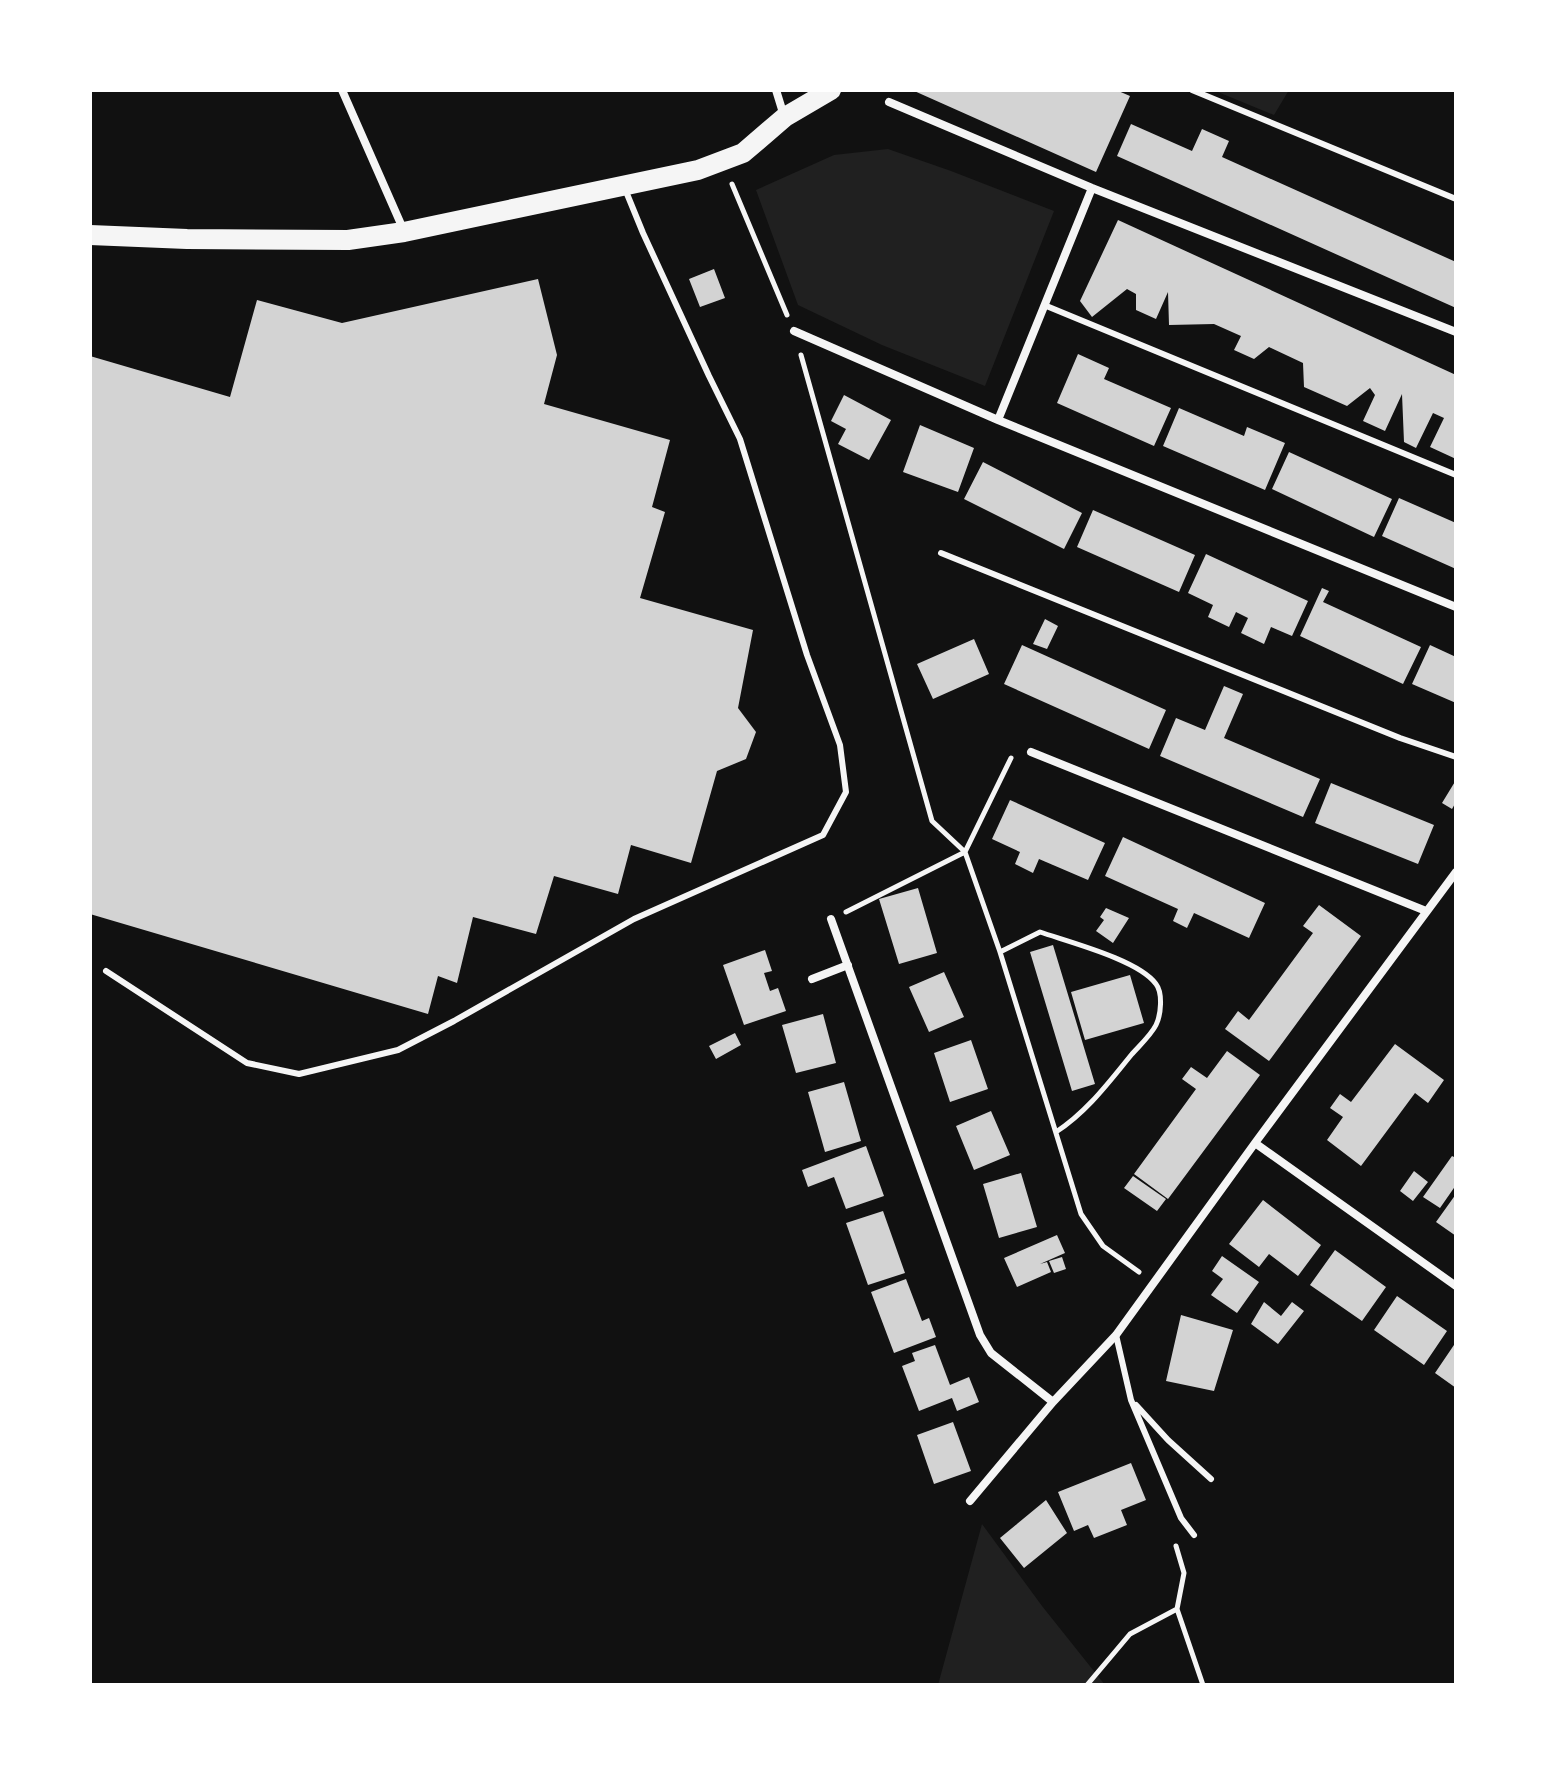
<svg xmlns="http://www.w3.org/2000/svg" width="1546" height="1775" font-family="Merriweather,serif">
  <style>
    .green { fill: #202020 }
    .building { fill: #d3d3d3 }
    .lines { fill: none; stroke-linecap: round; stroke-linejoin: round }
    .path { stroke: #f5f5f5; stroke-width: 5 }
    .service { stroke: #f5f5f5; stroke-width: 6 }
    .minor { stroke: #f5f5f5; stroke-width: 8 }
    .primary { stroke: #f5f5f5; stroke-width: 20 }
  </style>
  <rect width="100%" height="100%" fill="#111"/>
  <path class="green" d="M1213,90H1289L1274,115Z
    M888,149L951,171L1054,211L985,386L882,345L798,305L756,190L834,155Z
    M982,1524L1042,1606L1105,1685H938Z"/>
  <path class="building" d="M912,90H1052L1056,92L1057,90H1116L1130,96L1096,172Z
    M1131,124L1192,151L1202,129L1229,141L1222,157L1456,262V308L1117,156Z
    M1118,220L1456,375V459L1430,447L1444,418L1433,413L1416,448L1404,442L1402,394L1385,431L1363,421L1375,395L1370,388L1347,406L1304,387L1303,363L1269,347L1254,359L1234,350L1241,336L1214,324L1169,325L1168,292L1156,319L1136,310V294L1127,289L1092,317L1080,301Z
    M714,269L725,298L700,307L689,279Z
    M538,279L557,355L544,404L670,440L652,507L665,512L640,598L753,630L738,708L756,732L746,759L717,771L691,863L631,845L618,894L554,876L536,934L473,917L457,983L438,976L428,1014L90,914V356L230,397L257,300L342,323Z
    M1078,354L1109,368L1104,379L1171,408L1154,446L1057,403Z
    M844,395L891,420L869,460L838,444L846,429L831,421Z
    M1179,408L1244,436L1247,427L1285,443L1265,490L1163,446Z
    M920,425L974,448L958,492L903,472Z
    M1289,452L1392,499L1374,537L1272,489Z
    M983,462L1082,513L1064,549L964,499Z
    M1399,498L1456,523V569L1382,536Z
    M1093,510L1195,555L1179,592L1077,547Z
    M1206,554L1308,601L1292,636L1271,627L1264,644L1241,633L1248,618L1236,612L1229,627L1208,617L1213,605L1188,593Z
    M1322,588L1329,591L1323,602L1421,647L1403,684L1300,636Z
    M1045,619L1058,626L1047,649L1033,644Z
    M974,639L989,674L933,699L917,664Z
    M1022,645L1166,710L1149,749L1004,684Z
    M1430,645L1456,657V703L1412,684Z
    M1224,686L1243,694L1224,738L1320,779L1303,817L1160,756L1176,718L1205,730Z
    M1456,780V802L1452,809L1442,803Z
    M1331,783L1434,825L1418,864L1315,823Z
    M1010,800L1105,843L1088,880L1039,859L1033,873L1015,864L1020,852L992,839Z
    M1123,837L1265,903L1249,938L1194,913L1187,928L1173,921L1178,909L1105,876Z
    M918,888L937,953L899,964L879,899Z
    M1319,905L1361,936L1269,1061L1225,1029L1238,1011L1249,1020L1313,933L1303,926Z
    M1106,908L1129,918L1113,943L1096,931L1104,920L1100,917Z
    M1053,945L1095,1084L1072,1091L1030,952Z
    M765,950L772,971L764,973L770,991L778,988L786,1011L744,1025L723,965Z
    M944,972L964,1017L929,1032L909,987Z
    M1130,975L1144,1023L1085,1040L1071,992Z
    M823,1014L836,1063L796,1073L782,1025Z
    M735,1033L741,1045L716,1059L709,1046Z
    M971,1040L988,1089L950,1102L934,1053Z
    M1395,1044L1444,1080L1428,1103L1415,1093L1361,1166L1327,1140L1343,1117L1330,1108L1340,1094L1351,1102Z
    M1227,1051L1260,1075L1168,1199L1134,1174L1196,1089L1182,1079L1191,1067L1207,1078Z
    M844,1082L861,1141L825,1152L808,1092Z
    M991,1111L1010,1155L974,1170L956,1126Z
    M866,1146L884,1196L846,1209L834,1177L808,1187L802,1170Z
    M1452,1156L1456,1158V1185L1440,1208L1423,1197Z
    M1414,1171L1428,1182L1413,1201L1400,1191Z
    M1021,1173L1037,1227L999,1238L983,1184Z
    M1133,1176L1166,1199L1157,1211L1124,1188Z
    M1456,1194V1236L1436,1222Z
    M1263,1200L1321,1245L1298,1276L1269,1254L1259,1267L1229,1244Z
    M883,1211L905,1273L868,1285L846,1223Z
    M1057,1235L1065,1253L1040,1264L1047,1262L1051,1272L1017,1287L1004,1258Z
    M1335,1250L1386,1287L1362,1321L1310,1285Z
    M1222,1256L1259,1282L1237,1313L1211,1295L1223,1279L1212,1271Z
    M1062,1257L1066,1269L1054,1273L1049,1261Z
    M906,1279L922,1321L929,1318L936,1337L894,1353L871,1292Z
    M1397,1296L1447,1331L1424,1365L1374,1330Z
    M1264,1302L1281,1316L1292,1302L1304,1311L1278,1344L1251,1324Z
    M1181,1315L1233,1330L1214,1391L1166,1381Z
    M1456,1342V1388L1435,1373Z
    M935,1345L950,1385L969,1377L979,1402L957,1411L952,1398L919,1411L902,1366L915,1361L912,1353Z
    M953,1422L971,1471L934,1484L917,1435Z
    M1131,1463L1146,1500L1121,1510L1127,1525L1094,1538L1088,1525L1074,1531L1058,1492Z
    M1046,1500L1067,1533L1024,1568L1000,1538Z"/>
  <g class="lines">
    <path class="path" d="M732,184L787,315
      M801,355L932,821L965,852L1000,952L1081,1214L1103,1246L1139,1272
      M846,912L965,852L1011,758
      M1000,952L1040,932C1069,942 1139,960 1156,984C1163,993 1161,1015 1156,1025C1151,1035 1140,1045 1132,1054C1109,1082 1087,1112 1056,1132
      M1177,1609L1203,1685
      M1087,1685L1130,1634L1177,1609L1184,1573L1176,1546"/>
    <path class="service" d="M1192,90L1456,199
      M1044,305L1456,475
      M941,553L1400,738L1456,757
      M106,971L247,1063L299,1074L398,1050L454,1021L634,919L823,835L846,792L840,745L807,655L740,439L709,376L643,233L625,189
      M1116,1335L1131,1400L1181,1518L1194,1535
      M1136,1405L1168,1440L1211,1479"/>
    <path class="minor" d="M342,90L404,231
      M776,90L784,116
      M889,102L1092,188L1456,332
      M794,331L998,420L1456,607
      M998,420L1092,188
      M1031,752L1426,911
      M831,919L980,1335L991,1353L1053,1402
      M812,979L848,965
      M1255,1143L1456,1286
      M970,1501L1053,1402L1116,1335L1255,1143L1456,872"/>
    <path class="primary" d="M90,235L187,239L348,240L404,232L698,170L743,153L785,117L831,90"/>
  </g>
  <rect width="1546" height="1775" fill="none" stroke="#ffffff" stroke-width="184"/>
</svg>
